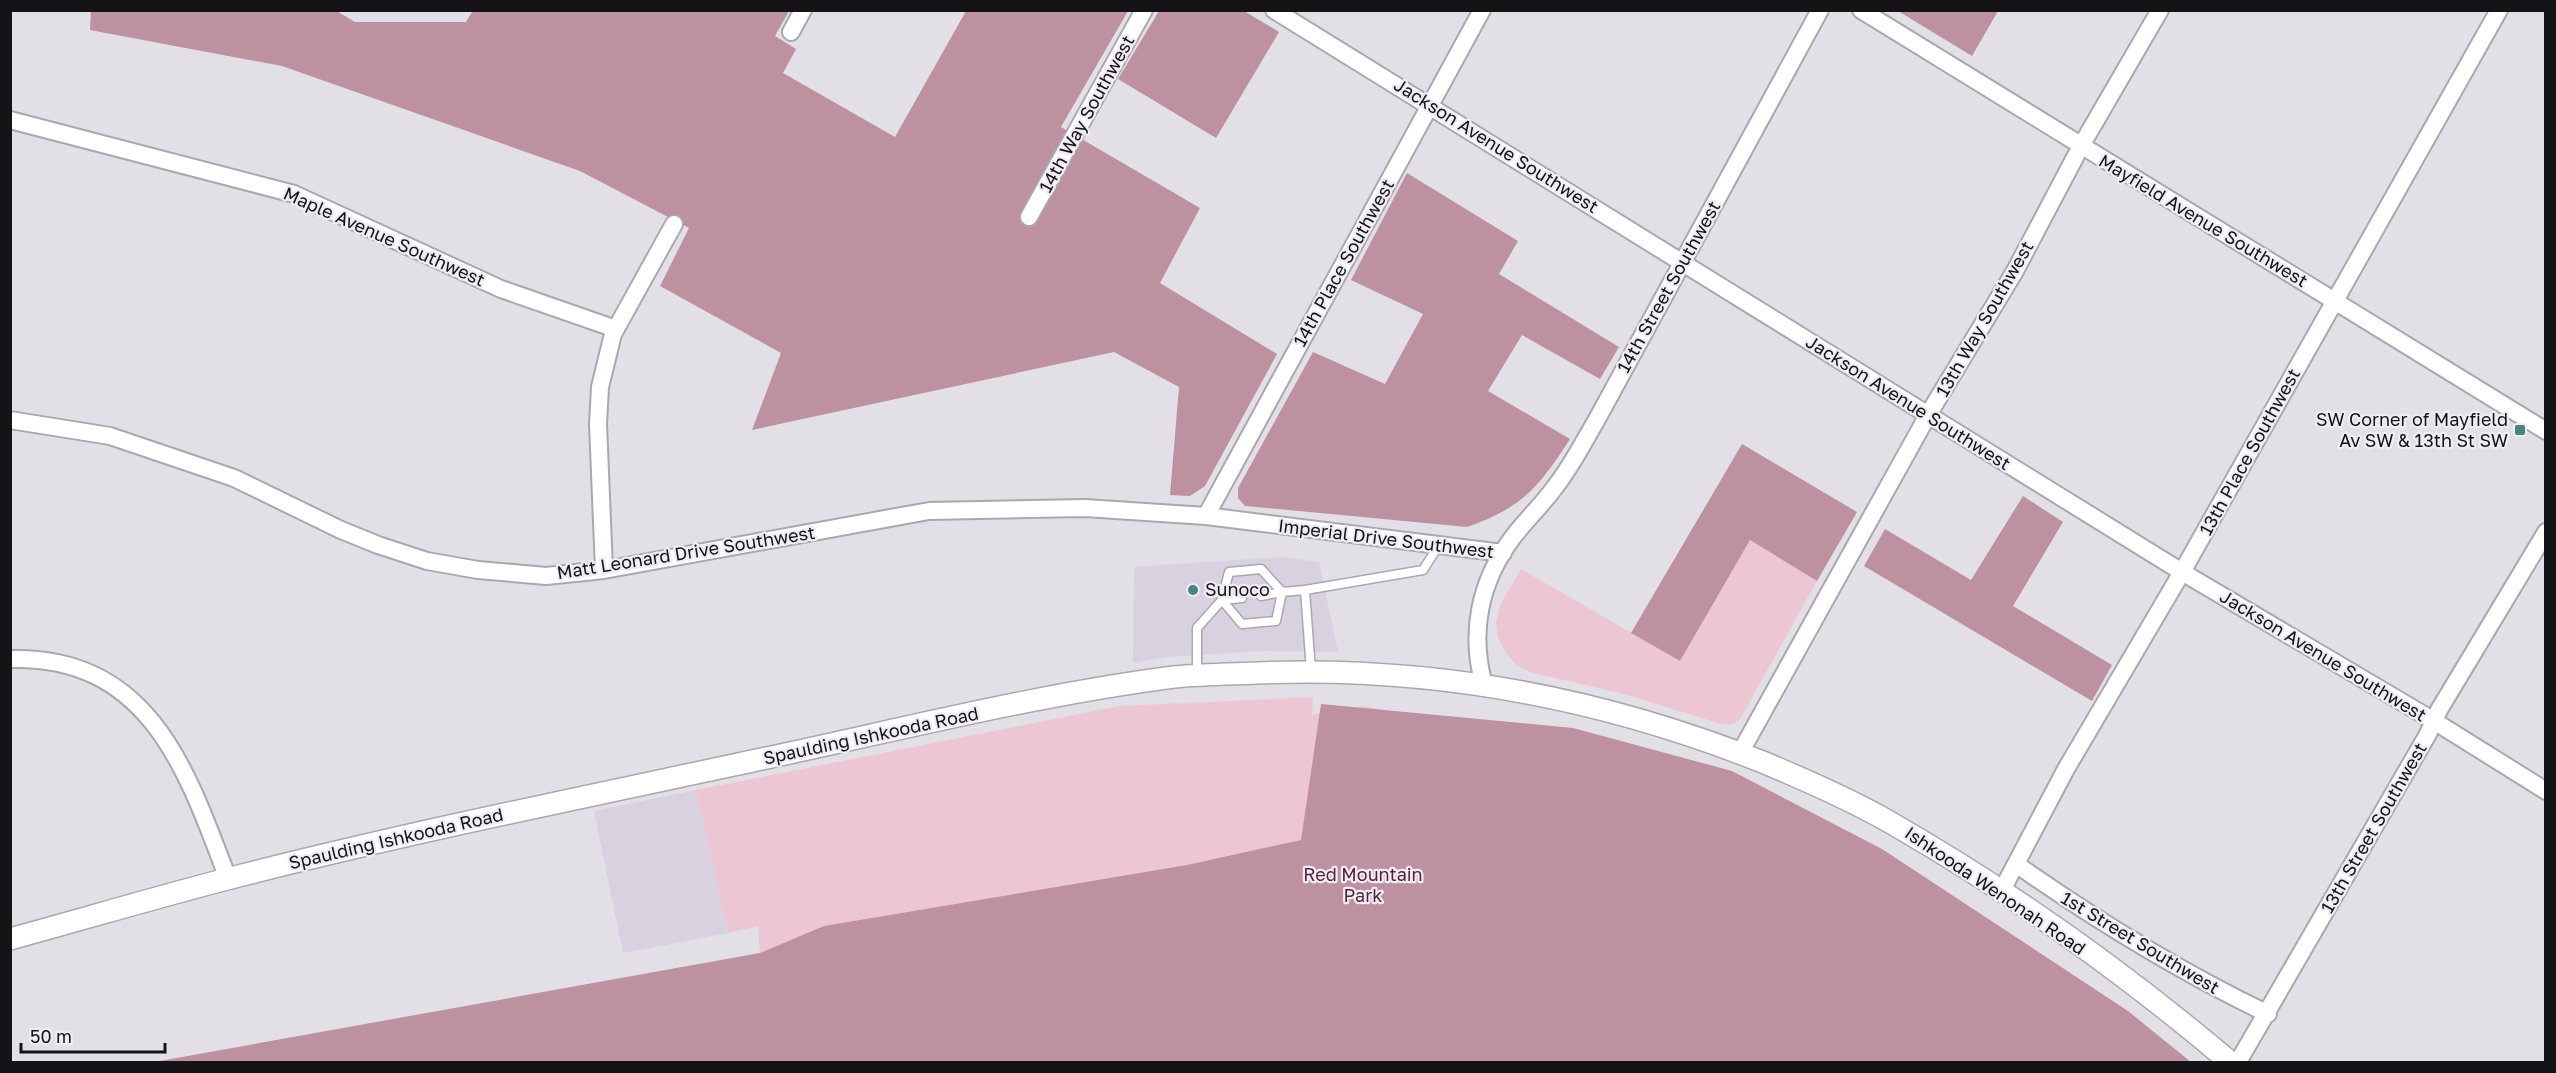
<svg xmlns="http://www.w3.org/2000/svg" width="2556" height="1073" font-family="'Golos Text',sans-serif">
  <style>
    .built { fill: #d8d1e0 }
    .green { fill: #edc6d4 }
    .forest { fill: #bd91a0 }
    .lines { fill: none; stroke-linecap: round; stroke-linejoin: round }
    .service-casing { stroke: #aba7b0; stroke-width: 11 }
    .minor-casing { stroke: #aba7b0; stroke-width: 20 }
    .tertiary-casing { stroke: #aba7b0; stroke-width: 24 }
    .service { stroke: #fff; stroke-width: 8 }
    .minor { stroke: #fff; stroke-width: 16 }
    .tertiary { stroke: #fff; stroke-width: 21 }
    .poi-dot { fill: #428880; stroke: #f0ecf5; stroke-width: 2 }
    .labels { text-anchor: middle; stroke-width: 4.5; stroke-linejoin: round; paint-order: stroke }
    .street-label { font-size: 18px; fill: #151316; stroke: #f0ecf5 }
    .poi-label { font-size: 18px; fill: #151316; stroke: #f0ecf5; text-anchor: end }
    .park-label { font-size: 18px; fill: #561f37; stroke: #f0ecf5 }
  </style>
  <rect width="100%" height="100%" fill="#e3dfe7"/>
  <path class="built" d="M1281,557L1319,562L1338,652L1260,651L1167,657L1133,663L1134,567Z
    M696,790L728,933L623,953L594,811Z"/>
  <path class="green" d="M1750,540L1817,581L1739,721L1732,724H1721L1624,694L1533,673L1516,665L1505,651L1498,637L1496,624L1500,605L1521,569L1680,661Z
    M1313,697L1312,715L1363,706L1732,771L2165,1062H188L760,953L758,926L728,933L696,790L1120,706Z"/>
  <path class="forest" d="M91,10H335L355,22H466L473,10L789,11L775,36L796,49L783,73L895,137L966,11H1128L1061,127L1200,208L1160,283L1277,354L1205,486L1190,496L1170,495L1179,387L1114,352L752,430L781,353L660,286L689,228L580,171L282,66L90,30Z
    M1159,11H1244L1279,32L1216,138L1118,79Z
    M1898,11H1998L1972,56Z
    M1407,173L1518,241L1499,274L1619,347L1600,379L1522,335L1488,391L1570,439C1539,487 1522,508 1467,527L1245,506L1238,498V488L1313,352L1385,384L1423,314L1351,280Z
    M1742,444L1857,512L1817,581L1750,540L1680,661L1631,633Z
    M2023,496L2063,522L2013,606L2112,665L2092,701L1864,566L1885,529L1971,580Z
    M1321,704L1573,728L1732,771L1882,849L2128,1011L2191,1062H154L760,953L824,926L1187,865L1301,840Z"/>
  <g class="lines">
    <g class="service-casing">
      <path id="service" d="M1305,590L1423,570L1439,545
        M1261,596L1282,592
        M1242,598L1222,600L1229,572L1261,569L1282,592
        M1197,675V628L1222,600L1242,624L1276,621L1282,592L1305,590L1311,671"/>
    </g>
    <g class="minor-casing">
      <path id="minor" d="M1274,10L2182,572L2434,721L2546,791
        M1861,10L2546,431
        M791,32L803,10
        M10,120L294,194L501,289L616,329
        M1029,217L1144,10
        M10,420L110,436L234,478L341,530L378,545L427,561L478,570L546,576L604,570L929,511L1085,508L1206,516L1503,553
        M1206,516L1482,10
        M604,570L598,424L600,387L613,334L674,224
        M10,659C149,655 187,770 228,879
        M1484,685C1469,632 1480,581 1513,537C1526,520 1542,505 1555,487C1571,467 1583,443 1596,421L1820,10
        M1740,753L1928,415L2015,271L2081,146L2160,10
        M2016,864C2097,921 2179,971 2268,1014
        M2001,892L2066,769L2182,572L2499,10
        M2238,1062L2428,734L2439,710L2546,532"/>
    </g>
    <g class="tertiary-casing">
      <path id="tertiary" d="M10,939C83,919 154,898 227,879C402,834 580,798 757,760C895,731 1034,695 1174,677C1201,674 1230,674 1257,673C1431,666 1603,698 1765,763C1808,781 1852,800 1893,824C2011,892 2126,974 2230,1062"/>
    </g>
    <use href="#service" class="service"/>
    <use href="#minor" class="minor"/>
    <use href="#tertiary" class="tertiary"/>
  </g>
  <g class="poi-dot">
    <rect x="2514" y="424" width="12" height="12" rx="3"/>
    <circle cx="1193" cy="590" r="6"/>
  </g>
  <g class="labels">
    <g class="street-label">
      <text transform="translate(1087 114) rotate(-61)" y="6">14th Way Southwest</text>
      <text transform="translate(1496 146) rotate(32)" y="6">Jackson Avenue Southwest</text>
      <text transform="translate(2203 221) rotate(31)" y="6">Mayfield Avenue Southwest</text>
      <text transform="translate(384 237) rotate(24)" y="6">Maple Avenue Southwest</text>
      <text transform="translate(1344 263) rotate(-61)" y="6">14th Place Southwest</text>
      <text transform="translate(1669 287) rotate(-61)" y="6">14th Street Southwest</text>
      <text transform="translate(1985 319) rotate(-60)" y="6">13th Way Southwest</text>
      <text transform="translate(1908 403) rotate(32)" y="6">Jackson Avenue Southwest</text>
      <text transform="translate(2250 452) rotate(-61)" y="6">13th Place Southwest</text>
      <text transform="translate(1386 539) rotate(7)" y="6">Imperial Drive Southwest</text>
      <text transform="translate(686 553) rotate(-9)" y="6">Matt Leonard Drive Southwest</text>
      <text transform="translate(2323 656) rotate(31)" y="6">Jackson Avenue Southwest</text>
      <text transform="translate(871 736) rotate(-12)" y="6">Spaulding Ishkooda Road</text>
      <text transform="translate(2374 828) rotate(-60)" y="6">13th Street Southwest</text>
      <text transform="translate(396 839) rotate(-13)" y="6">Spaulding Ishkooda Road</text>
      <text transform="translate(1995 891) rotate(34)" y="6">Ishkooda Wenonah Road</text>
      <text transform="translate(2140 943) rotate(31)" y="6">1st Street Southwest</text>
    </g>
    <g class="poi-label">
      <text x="2508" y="426">SW Corner of Mayfield<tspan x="2508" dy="21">Av SW &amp; 13th St SW</tspan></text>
      <text x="1205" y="596" text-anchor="start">Sunoco</text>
    </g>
    <g class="park-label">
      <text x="1363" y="881">Red Mountain<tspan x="1363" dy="21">Park</tspan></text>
    </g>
  </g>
  <rect width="2556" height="1073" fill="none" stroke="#151316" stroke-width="24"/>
  <path d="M21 1043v9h144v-9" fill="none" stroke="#151316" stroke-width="3"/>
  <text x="30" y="1043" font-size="18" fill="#151316" stroke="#f0ecf5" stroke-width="4.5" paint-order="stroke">50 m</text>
</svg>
